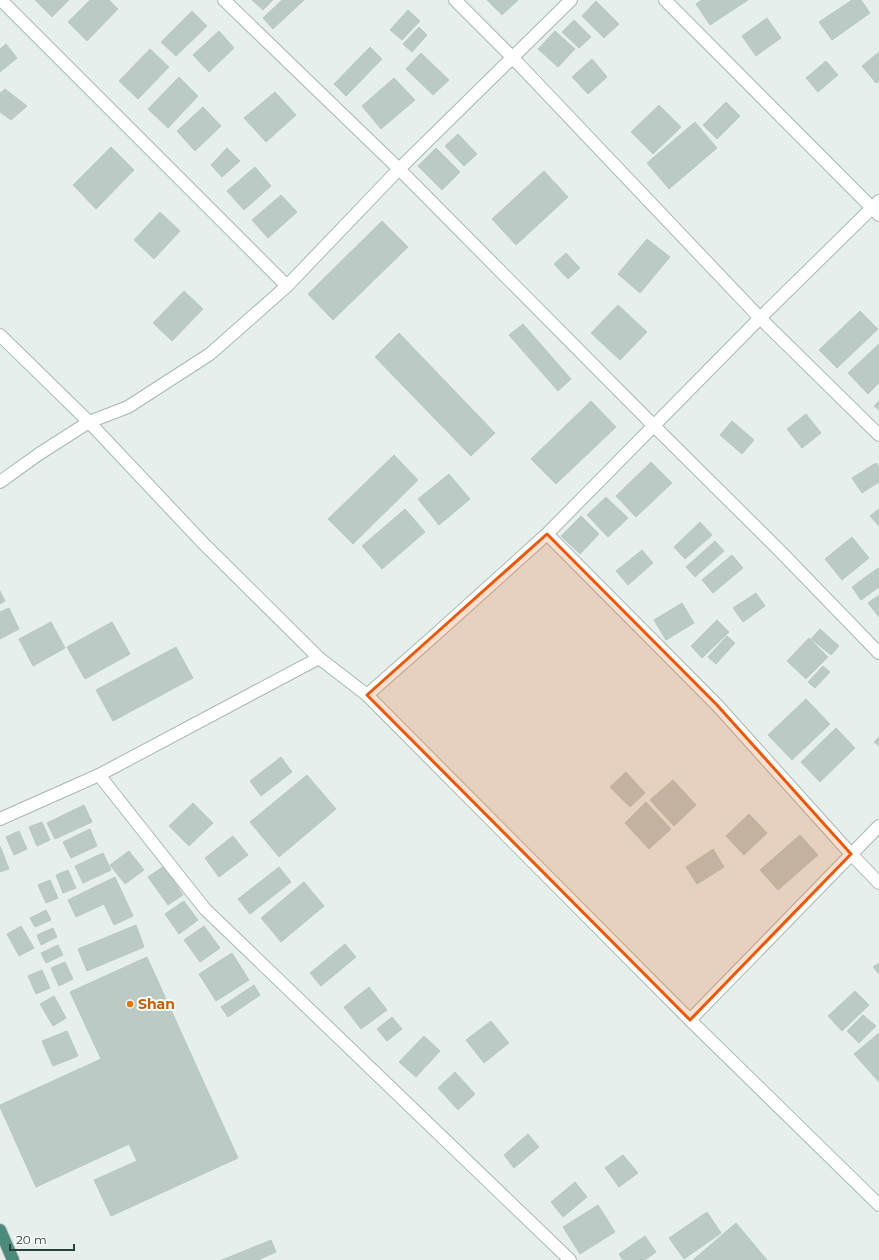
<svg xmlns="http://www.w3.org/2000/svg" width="879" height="1260" font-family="Montserrat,sans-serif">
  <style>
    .building { fill: #bbcac4; stroke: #b8c9c2 }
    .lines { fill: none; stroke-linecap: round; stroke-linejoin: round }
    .minor-casing { stroke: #a8b8b2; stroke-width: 14 }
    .secondary-casing { stroke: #a4bbb3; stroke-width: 14 }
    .trunk-casing { stroke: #c2cac8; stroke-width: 14 }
    .minor { stroke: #fff; stroke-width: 12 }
    .secondary { stroke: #fff; stroke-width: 12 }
    .trunk { stroke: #4c8a7c; stroke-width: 12 }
    .marked { fill: #e8590c; fill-opacity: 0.2; stroke: #e8590c; stroke-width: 3; stroke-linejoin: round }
    .food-dot { fill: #e8710a; stroke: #f7fbf9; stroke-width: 1.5 }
    .labels { text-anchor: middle; stroke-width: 4; stroke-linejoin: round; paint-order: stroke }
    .food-label { font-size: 14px; font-weight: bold; fill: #c56008; stroke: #f7fbf9; text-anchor: start }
  </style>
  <rect width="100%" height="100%" fill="#e6efeb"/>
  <path class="building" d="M35,0H69L52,17Z
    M90,0H109L118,9L87,41L68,22Z
    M252,0H273L263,10Z
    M282,0H304L273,29L263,18Z
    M487,0H518L502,15Z
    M702,0H748L710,25L696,4Z
    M852,0H861L870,13L832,40L819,22Z
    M596,1L619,24L604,38L582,16Z
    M408,10L420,21L402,40L390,30Z
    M192,11L207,26L176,56L161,42Z
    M767,18L781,38L756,56L742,36Z
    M574,20L591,37L579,48L562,32Z
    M419,27L427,35L412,52L403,44Z
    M219,31L234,48L209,72L193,55Z
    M555,31L575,49L558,67L538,49Z
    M6,44L17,58L0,72V49Z
    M370,47L382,59L346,96L334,84Z
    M150,49L169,67L138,99L119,81Z
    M879,52V81L876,83L862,66Z
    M421,53L449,80L433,95L406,69Z
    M592,59L607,77L588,94L572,77Z
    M826,61L838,75L818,92L806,78Z
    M179,77L198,96L168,128L148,109Z
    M394,78L415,100L381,129L362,106Z
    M5,89L27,106L11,120L0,112V93Z
    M275,92L296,115L266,142L244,118Z
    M726,102L740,116L717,139L703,125Z
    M659,105L681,127L653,154L631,132Z
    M203,107L221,126L195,151L177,131Z
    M695,122L717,148L669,189L647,163Z
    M458,134L477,154L464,166L445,146Z
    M111,147L134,170L96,209L73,185Z
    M227,148L240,161L222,177L211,165Z
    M436,148L460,172L442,190L418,166Z
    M255,167L271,186L244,210L227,191Z
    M544,171L568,197L516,245L492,219Z
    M281,195L297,212L268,238L252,220Z
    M160,212L180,231L154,259L134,240Z
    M382,221L408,247L333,320L308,294Z
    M647,239L670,257L640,293L618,274Z
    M566,253L580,268L568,279L554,264Z
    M184,291L203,309L172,341L153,323Z
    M618,305L647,332L620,360L591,333Z
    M860,311L878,329L837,368L819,350Z
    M523,324L571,379L558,391L509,335Z
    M399,333L495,433L471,456L375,357Z
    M879,344V383L868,394L848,373Z
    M591,401L616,427L556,484L531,459Z
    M879,401V410L874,406Z
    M806,414L821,433L802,448L787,429Z
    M732,421L754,440L742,454L720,435Z
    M394,455L418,480L353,544L328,519Z
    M651,462L672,483L636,517L616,496Z
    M876,463L879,467V482L862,493L852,478Z
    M449,474L470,499L439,525L418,499Z
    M606,497L628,518L608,537L587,515Z
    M405,509L425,532L382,569L362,546Z
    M879,509V526L870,516Z
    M581,516L599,534L580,554L561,536Z
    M700,522L712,535L685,559L674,547Z
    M852,537L869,558L842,580L825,559Z
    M715,541L724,551L695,577L686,567Z
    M642,550L653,563L628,585L616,571Z
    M732,555L743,568L713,593L702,580Z
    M878,568L879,570V587L861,600L852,587Z
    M0,591L5,601L0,604Z
    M756,593L765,606L743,622L733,608Z
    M879,595V617L868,603Z
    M682,603L694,623L666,640L654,620Z
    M9,608L19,629L0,639V612Z
    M717,620L729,632L702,658L691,646Z
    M51,622L65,648L33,666L19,639Z
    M112,622L130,654L85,679L67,647Z
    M820,629L839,646L831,655L811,639Z
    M727,636L735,643L716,664L708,657Z
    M809,638L828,657L806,679L787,661Z
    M176,647L193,678L113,721L96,690Z
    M823,666L830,672L815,688L808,682Z
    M806,699L830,724L792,760L768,735Z
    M836,728L855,748L820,782L801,762Z
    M879,737V746L874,742Z
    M281,757L292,772L261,796L250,781Z
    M626,772L645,793L630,807L610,787Z
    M307,775L336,809L279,857L250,822Z
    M673,780L696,805L674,826L650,800Z
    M646,802L671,829L649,849L625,823Z
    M193,803L213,823L189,846L169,826Z
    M84,805L92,822L55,839L47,823Z
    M749,814L767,833L744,855L726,836Z
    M42,822L50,840L37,846L29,827Z
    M90,829L97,846L71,858L63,842Z
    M19,831L27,849L14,855L6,837Z
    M800,835L818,855L778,890L760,870Z
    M233,836L248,855L219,877L205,858Z
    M0,846L9,869L0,872Z
    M713,849L724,867L697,884L686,867Z
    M129,851L144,870L125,884L110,865Z
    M103,853L111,870L83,883L75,866Z
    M164,866L183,895L168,905L148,877Z
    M279,867L291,882L250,914L238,899Z
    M68,870L76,888L63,893L56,875Z
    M115,877L133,916L114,925L104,904L76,917L68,900Z
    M50,880L58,898L46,903L38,885Z
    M304,882L324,906L281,942L261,918Z
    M184,901L198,920L179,934L165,914Z
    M46,910L51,920L35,927L30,918Z
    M136,925L144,947L87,971L78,949Z
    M21,926L34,948L19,956L7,934Z
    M204,926L220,948L200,962L184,940Z
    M53,928L57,937L41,945L37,935Z
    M345,944L356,957L321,986L310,973Z
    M58,945L63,955L46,963L41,953Z
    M232,953L249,980L216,1001L199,974Z
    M147,957L238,1158L111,1216L94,1180L137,1161L129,1144L36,1187L0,1107V1105L101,1059L70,992Z
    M65,962L73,979L59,986L51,968Z
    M879,963V974L873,967Z
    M42,970L50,988L36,994L28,976Z
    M254,985L260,995L228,1017L221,1007Z
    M369,987L387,1010L361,1029L344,1007Z
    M855,991L869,1005L842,1031L828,1016Z
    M54,996L66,1018L53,1026L40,1004Z
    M863,1015L876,1026L859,1043L847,1031Z
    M392,1017L402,1029L387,1041L377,1029Z
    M491,1021L509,1043L484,1063L466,1040Z
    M67,1031L78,1056L53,1066L42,1041Z
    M879,1033V1082L854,1054Z
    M424,1036L440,1051L416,1077L399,1062Z
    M455,1072L475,1094L458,1110L438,1088Z
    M528,1134L539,1147L514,1168L504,1155Z
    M623,1155L638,1173L619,1187L605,1168Z
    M575,1182L587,1197L563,1217L551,1202Z
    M598,1205L615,1232L580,1254L563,1227Z
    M707,1212L721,1233L684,1259L669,1238Z
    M736,1223L767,1260H693Z
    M645,1236L656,1252L645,1260H623L619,1254Z
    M271,1240L276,1252L258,1260H222Z"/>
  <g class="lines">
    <g class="minor-casing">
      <path id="minor" d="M1,0L287,286
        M224,0L399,169L654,426L779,550L879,653
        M455,0L512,57L760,318L879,435
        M665,0L879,215
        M0,482L39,454L89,422L128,407L210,354L287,286L399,169L571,0
        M547,534L717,705L851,854L879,883
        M367,695L435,635L547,534L760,318L879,201
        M99,775L205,909L570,1260
        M0,819L99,775L319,658
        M690,1020L879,826"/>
    </g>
    <g class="secondary-casing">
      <path id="secondary" d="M0,335L89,422L203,543L319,658L367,695L690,1020L879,1205"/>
    </g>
    <g class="trunk-casing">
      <path id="trunk" d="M0,1230L13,1260"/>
    </g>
    <use href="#minor" class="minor"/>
    <use href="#secondary" class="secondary"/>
    <use href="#trunk" class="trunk"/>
  </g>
  <path class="marked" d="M547,534L717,705L851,854L690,1020L367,695Z"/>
  <circle class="food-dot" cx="130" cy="1004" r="4"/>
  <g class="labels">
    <g class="food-label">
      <text x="138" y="1009">Shan</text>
    </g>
  </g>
  <path d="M10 1244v6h64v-6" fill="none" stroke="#24423a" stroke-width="2"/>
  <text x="16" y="1244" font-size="12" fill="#24423a" stroke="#f7fbf9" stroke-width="3" paint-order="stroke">20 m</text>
</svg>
